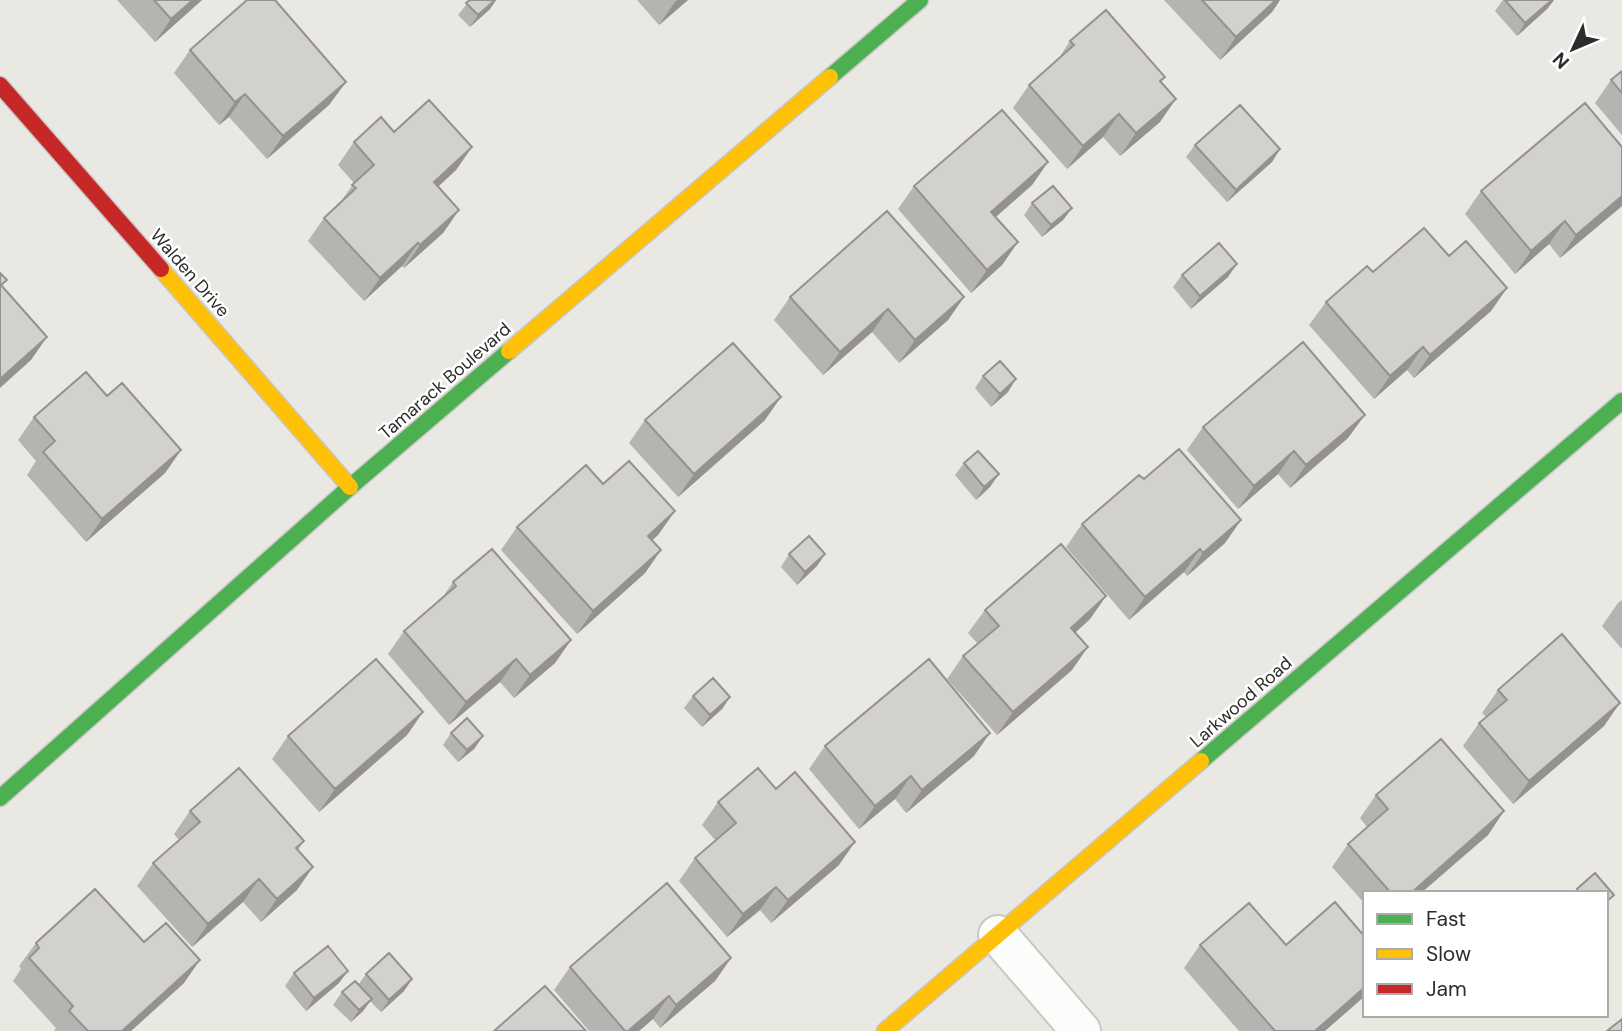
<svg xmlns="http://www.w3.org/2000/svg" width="1622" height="1031" font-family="'DM Sans',sans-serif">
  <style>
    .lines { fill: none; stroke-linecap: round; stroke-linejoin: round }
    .street-casing { stroke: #c8c7c7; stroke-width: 42 }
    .fast-casing { stroke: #c8c7c7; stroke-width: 19 }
    .slow-casing { stroke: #c8c7c7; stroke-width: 19 }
    .jam-casing { stroke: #c8c7c7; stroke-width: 19 }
    .street { stroke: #fcfcfb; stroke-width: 38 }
    .fast { stroke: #4caf50; stroke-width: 16 }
    .slow { stroke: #ffc107; stroke-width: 16 }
    .jam { stroke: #c62828; stroke-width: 16 }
    .wall { fill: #b5b4b0 }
    .shaded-wall { fill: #949290 }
    .building { fill: #d3d1cd; stroke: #949290; stroke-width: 2 }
    .labels { text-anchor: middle; stroke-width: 5; stroke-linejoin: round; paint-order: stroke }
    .street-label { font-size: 18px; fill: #2c2c2c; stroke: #fff }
  </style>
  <rect width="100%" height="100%" fill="#eae8e2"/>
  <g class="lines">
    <g class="street-casing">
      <path id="street" d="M998,935L1081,1031"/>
    </g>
    <g class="fast-casing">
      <path id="fast" d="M830,77L920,0
        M1201,761L1622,401
        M0,798L350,487L509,351"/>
    </g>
    <g class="slow-casing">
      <path id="slow" d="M161,269L350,487
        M509,351L830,77
        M885,1031L1201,761"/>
    </g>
    <g class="jam-casing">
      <path id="jam" d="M0,85L161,269"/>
    </g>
    <use href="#street" class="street"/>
    <use href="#fast" class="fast"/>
    <use href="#slow" class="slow"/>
    <use href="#jam" class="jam"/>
  </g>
  <path class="wall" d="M117,0H202L155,42Z
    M470,0H496L490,9L470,27L458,15Z
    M637,0H688L659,25Z
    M1164,0H1280L1272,12L1220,60Z
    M1503,0H1554L1547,9L1517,36L1495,11Z
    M1070,41L1165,77L1161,82L1160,122L1120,156L1103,137L1067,169L1013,108L1029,85L1057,61Z
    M190,50L346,82L329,105L267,159L229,117L219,125L174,73Z
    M1622,71V135L1595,103L1611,80Z
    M394,132L472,147L456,170L438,187L459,210L443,233L404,268L402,266L364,301L308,241L324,218L339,204L354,183L338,165L354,142Z
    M1195,145L1280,149L1272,162L1227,202L1186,157Z
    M1048,162L1032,185L996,217L1018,242L1002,265L971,293L898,209L914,186Z
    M1481,191L1622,206L1560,258L1549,244L1515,274L1465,214Z
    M1032,203L1072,208L1063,220L1042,237L1024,215Z
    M1449,256L1507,288L1491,311L1414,378L1407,370L1374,399L1309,325L1326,302L1373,272Z
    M1182,275L1228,277L1191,309L1173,287Z
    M790,297H964L948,320L899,363L872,332L823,375L774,320Z
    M983,376L1008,392L991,407L975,388Z
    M107,396L181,450L165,473L86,542L27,475L36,461L18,440L34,417Z
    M645,420H765L678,497L629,443Z
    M1203,427L1348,438L1290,488L1278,474L1238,509L1187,450Z
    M964,463L990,487L976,500L955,475Z
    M1144,479L1241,520L1225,543L1187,576L1184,572L1129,620L1066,547L1082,524Z
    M603,484L675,511L658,535L652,540L661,550L645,573L577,634L501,550L517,527Z
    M789,554H825L817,566L797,585L781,567Z
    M453,582L571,640L555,663L514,698L500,682L449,725L388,654L404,631L442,598Z
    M1106,596L1090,619L1075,633L1072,670L997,735L947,679L963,656L978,644L968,633L985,610Z
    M1622,600V649L1602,626L1618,603Z
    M1498,690L1604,726L1513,804L1463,746L1479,723L1486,717L1482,713Z
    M693,696L730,697L722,709L702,727L684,708Z
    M423,712L407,735L319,812L272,759L288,736Z
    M451,733L483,736L474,749L458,762L443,745Z
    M825,746L974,756L906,813L895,799L859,829L809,769Z
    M1376,795L1504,811L1488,835L1421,893H1365V904L1332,867L1348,844L1367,827L1360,818Z
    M718,802L839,865L771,923L760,910L727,937L679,881L695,858L715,840L702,825Z
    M190,811L304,841L298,850L297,890L261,922L243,902L192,947L137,886L153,863L179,840L174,834Z
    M144,942L184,983L131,1031H54L56,1028L13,981L21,969L19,966L36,943Z
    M1200,945H1286L1325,1031H1239L1184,968Z
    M731,958L715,981L660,1028L653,1019L639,1031H589L554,990L570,967Z
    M294,973L339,983L306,1011L285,986Z
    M366,974L412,979L404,991L381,1012L370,1001L363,1011L351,1022L333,1005L342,992L358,985Z"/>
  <path class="shaded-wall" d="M193,0H202L155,42L171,19Z
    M495,0H496L490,9L470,27L478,15Z
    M678,0H688L659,25L675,2Z
    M1274,0H1280L1272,12L1220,60L1236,37Z
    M1552,0H1554L1547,9L1517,36L1525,23Z
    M346,82L329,105L267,159L283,136Z
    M245,94L229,117L219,125L235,102Z
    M1176,99L1160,122L1120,156L1136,133Z
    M1119,114L1103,137L1067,169L1083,146Z
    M472,147L456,170L418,205L434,182Z
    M1280,149L1272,162L1227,202L1236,190Z
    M1048,162L1032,185L975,235L991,212Z
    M1622,196V206L1560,258L1576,235Z
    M1072,208L1063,220L1042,237L1051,225Z
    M459,210L443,233L404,268L420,245Z
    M1565,221L1549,244L1515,274L1531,251Z
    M1018,242L1002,265L971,293L987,270Z
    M418,243L402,266L364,301L380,278Z
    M1237,264L1228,277L1191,309L1200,296Z
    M1507,288L1491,311L1414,378L1430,355Z
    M964,297L948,320L899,363L915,340Z
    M888,309L872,332L823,375L840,352Z
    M47,337L31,360L0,388V379Z
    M1423,347L1407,370L1374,399L1390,376Z
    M1016,379L1008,392L991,407L1000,394Z
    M781,397L765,420L678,497L694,474Z
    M1365,415L1348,438L1290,488L1306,465Z
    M181,450L165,473L86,542L102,519Z
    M1294,451L1278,474L1238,509L1254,486Z
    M999,474L990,487L976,500L984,487Z
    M675,511L658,535L632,559L648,536Z
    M1241,520L1225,543L1187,576L1203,553Z
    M1200,549L1184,572L1129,620L1145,597Z
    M661,550L645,573L577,634L593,611Z
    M825,554L817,566L797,585L805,572Z
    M1106,596L1090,619L1055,651L1071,628Z
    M571,640L555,663L514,698L530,675Z
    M1088,647L1072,670L997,735L1013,712Z
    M516,659L500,682L449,725L466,702Z
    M730,697L722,709L702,727L710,715Z
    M1620,703L1604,726L1513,804L1529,781Z
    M423,712L407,735L319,812L335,789Z
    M990,733L974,756L906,813L922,790Z
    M483,736L474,749L458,762L467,750Z
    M911,776L895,799L859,829L875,806Z
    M1504,811L1488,835L1421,893H1411Z
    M855,842L839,865L771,923L788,900Z
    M313,867L297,890L261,922L277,899Z
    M259,879L243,902L192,947L208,924Z
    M776,887L760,910L727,937L743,914Z
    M731,958L715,981L660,1028L676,1005Z
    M200,960L184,983L131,1031H122Z
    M348,971L339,983L306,1011L314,998Z
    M412,979L404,991L381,1012L389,1000Z
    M1365,987V996L1325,1031H1315Z
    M669,996L653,1019L639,1031H628Z
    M372,999L363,1011L351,1022L359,1010Z"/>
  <path class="building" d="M154,0H193L171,19Z
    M247,0H275L346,82L283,136L245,94L235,102L190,50Z
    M470,0H495L478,15L466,3Z
    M1202,0H1276L1236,37Z
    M1505,0H1552L1525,23Z
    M1106,10L1165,77L1160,81L1176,99L1136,133L1119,114L1083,146L1029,85L1074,45L1070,41Z
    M1622,71V93L1611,80Z
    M429,100L472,147L434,182L459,210L420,245L418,243L380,278L324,218L356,188L352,185L374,165L354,142L381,117L394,132Z
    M1585,103L1622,147V196L1576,235L1565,221L1531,251L1481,191Z
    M1240,105L1280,149L1236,190L1195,145Z
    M1002,110L1048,162L991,212L1018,242L987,270L914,186Z
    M1053,186L1072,208L1051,225L1032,203Z
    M887,211L964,297L915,340L888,309L840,352L790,297Z
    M1424,228L1449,256L1466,241L1507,288L1430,355L1423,347L1390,376L1326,302L1367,266L1373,272Z
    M1219,243L1237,264L1200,296L1182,275Z
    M0,273L7,280L1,285L47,337L0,379Z
    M1303,342L1365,415L1306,465L1294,451L1254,486L1203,427Z
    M733,343L781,397L694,474L645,420Z
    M1000,361L1016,379L1000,394L983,376Z
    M86,372L107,396L122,383L181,450L102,519L43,452L55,441L34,417Z
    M1179,449L1241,520L1203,553L1200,549L1145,597L1082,524L1139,475L1144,479Z
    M978,451L999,474L984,487L964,463Z
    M629,461L675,511L648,536L661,550L593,611L517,527L586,465L603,484Z
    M809,536L825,554L805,572L789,554Z
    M1061,544L1106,596L1071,628L1088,647L1013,712L963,656L999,626L985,610Z
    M492,549L571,640L530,675L516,659L466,702L404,631L456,586L453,582Z
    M1562,634L1620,703L1529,781L1479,723L1507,700L1498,690Z
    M376,659L423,712L335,789L288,736Z
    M929,659L990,733L922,790L911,776L875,806L825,746Z
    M713,678L730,697L710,715L693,696Z
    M467,718L483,736L467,750L451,733Z
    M1441,739L1504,811L1411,893H1391L1348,844L1388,809L1376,795Z
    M239,768L304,841L296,848L313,867L277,899L259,879L208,924L153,863L200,822L190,811Z
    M758,768L776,789L795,772L855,842L788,900L776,887L743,914L695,858L736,823L718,802Z
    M1595,873L1614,895L1606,902V893H1580L1577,889Z
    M667,883L731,958L676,1005L669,996L628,1031H625L570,967Z
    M95,889L144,942L166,923L200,960L122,1031H88L69,1011L73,1006L29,958L39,948L36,943Z
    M1335,902L1365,937V987L1315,1031H1275L1200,945L1249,903L1286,945Z
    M328,946L348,971L314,998L294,973Z
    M389,953L412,979L389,1000L366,974Z
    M355,981L372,999L359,1010L342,992Z
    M545,986L586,1031H494Z
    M1622,1019V1031H1607Z"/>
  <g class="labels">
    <g class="street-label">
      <text transform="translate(190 273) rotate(49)" y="6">Walden Drive</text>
      <text transform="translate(445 381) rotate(-41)" y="6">Tamarack Boulevard</text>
      <text transform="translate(1241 702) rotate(-41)" y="6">Larkwood Road</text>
    </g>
  </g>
  <rect x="1363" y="891" width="245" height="126" fill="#ffffff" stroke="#ababab" stroke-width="2"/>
  <rect x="1377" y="914" width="35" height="10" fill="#4caf50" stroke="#ababab" stroke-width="2"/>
  <text x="1426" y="926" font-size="21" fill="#2c2c2c">Fast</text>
  <rect x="1377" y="949" width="35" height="10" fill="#ffc107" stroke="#ababab" stroke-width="2"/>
  <text x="1426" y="961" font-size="21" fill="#2c2c2c">Slow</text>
  <rect x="1377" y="984" width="35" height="10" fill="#c62828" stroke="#ababab" stroke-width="2"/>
  <text x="1426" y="996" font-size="21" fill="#2c2c2c">Jam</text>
  <g transform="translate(1573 49) rotate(226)" stroke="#ffffff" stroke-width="5" paint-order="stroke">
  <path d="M0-5L12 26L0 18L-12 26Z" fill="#2c2c2c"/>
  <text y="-10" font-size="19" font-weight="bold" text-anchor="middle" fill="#2c2c2c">N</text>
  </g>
</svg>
